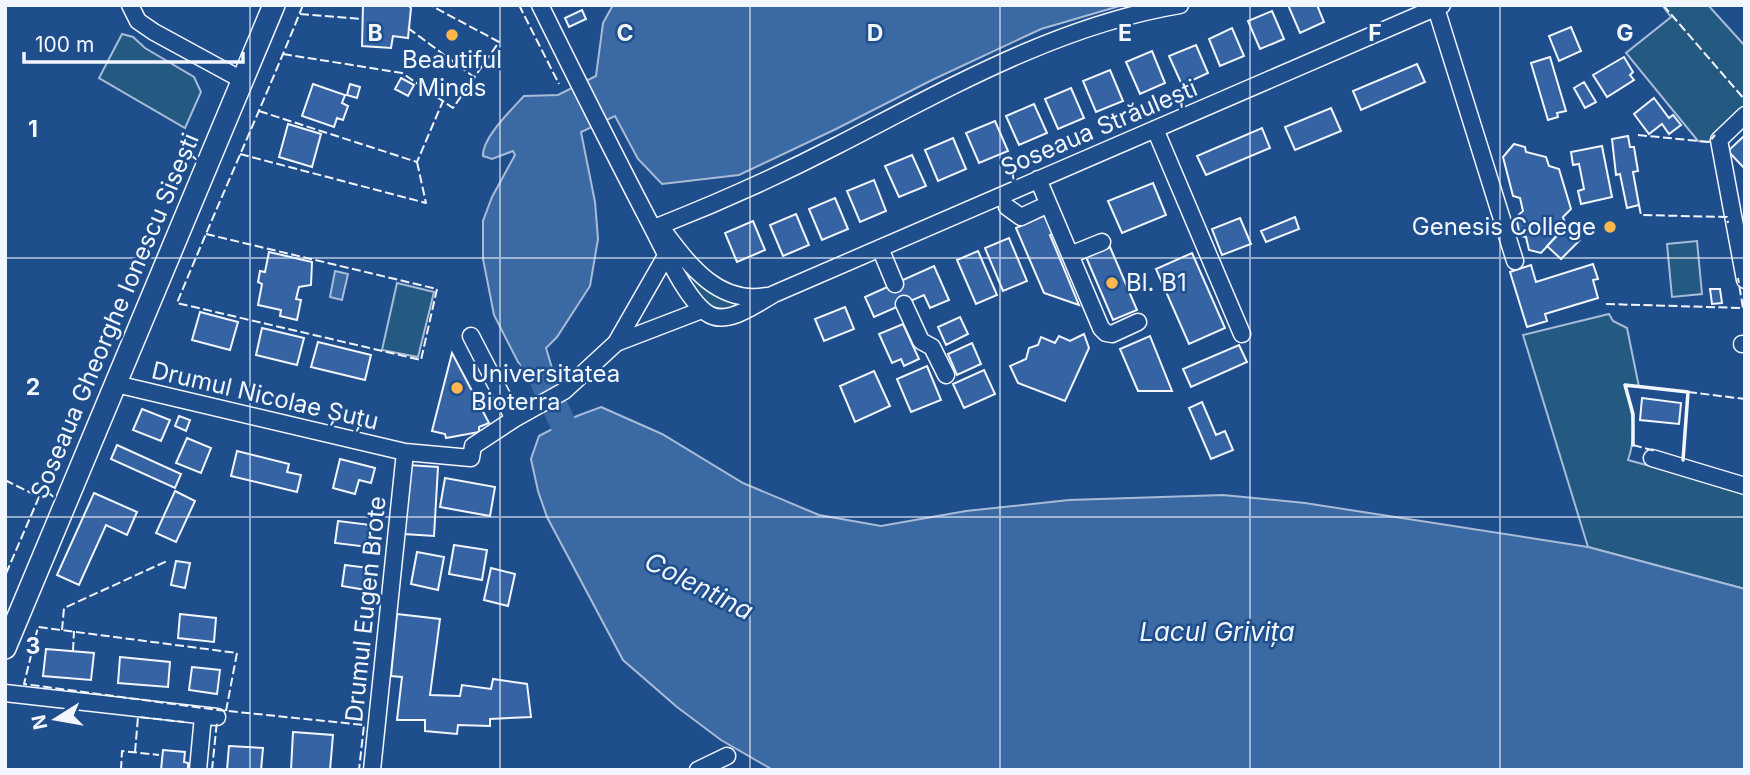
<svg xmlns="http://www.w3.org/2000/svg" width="1750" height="775" font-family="Inter,sans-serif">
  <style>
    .green { fill: #245a82; stroke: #a8bbd7; stroke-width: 2 }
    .water { fill: #3b69a3; stroke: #a8bbd7; stroke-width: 2 }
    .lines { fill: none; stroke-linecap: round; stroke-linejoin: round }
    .river { stroke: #3b69a3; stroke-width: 26 }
    .building { fill: #3563a3; stroke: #f2f6ff; stroke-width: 2 }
    .minor-casing { stroke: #f2f6ff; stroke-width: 19 }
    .major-casing { stroke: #f2f6ff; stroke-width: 24 }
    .minor { stroke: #1f4e8c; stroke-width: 16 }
    .major { stroke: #1f4e8c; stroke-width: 21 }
    .fence { stroke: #f2f6ff; stroke-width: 2; stroke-dasharray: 9 3.5; stroke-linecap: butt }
    .wall { stroke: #f2f6ff; stroke-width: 3.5 }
    .grid { fill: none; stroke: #f2f6ff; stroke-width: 2; stroke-opacity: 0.55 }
    .poi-dot { fill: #ffb74d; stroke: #1f4e8c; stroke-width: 2.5 }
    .labels { text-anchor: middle; stroke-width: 5; stroke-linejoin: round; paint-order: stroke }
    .poi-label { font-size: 24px; fill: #f2f6ff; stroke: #1f4e8c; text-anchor: start }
    .street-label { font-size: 24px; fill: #f2f6ff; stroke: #1f4e8c }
    .water-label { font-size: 26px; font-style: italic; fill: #f2f6ff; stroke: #1f4e8c }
    .grid-label { font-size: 23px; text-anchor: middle; font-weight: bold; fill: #f2f6ff; stroke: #1f4e8c; stroke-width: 5; stroke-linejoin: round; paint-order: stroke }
  </style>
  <rect width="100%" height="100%" fill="#1f4e8c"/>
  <path class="green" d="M1662,5H1708L1745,46V106L1709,142L1698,141L1626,53L1671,17Z
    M122,34L133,37L145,48L194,77L201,92L185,128L99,78Z
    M1697,241L1702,294L1672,297L1667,244Z
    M692,274L739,303C714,319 699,298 687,279Z
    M397,283L434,292L418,357L382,350Z
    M1609,314L1613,321L1627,328L1639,387L1625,386C1633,412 1637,434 1628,460L1745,492V589L1588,547L1523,335Z"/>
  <path class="water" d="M613,5H1123L1041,29L932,80L836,129L739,175L662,184L638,159L615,116L581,132L595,202L598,239L590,286L557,337L546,348L555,378L538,383L518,362L494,315L483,259V221L492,197L515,155L513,151L492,159L483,156C482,138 512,109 524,96L558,95L596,76L603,23Z
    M335,271L348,274L342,300L330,297Z
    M601,407L662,434L743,483L819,515L881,526L966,511L1069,500L1223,495L1305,503L1588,547L1745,589V770H773L721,740L677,707L623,660L547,517L538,491L531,459L539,436L577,416Z"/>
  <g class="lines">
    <path class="river" d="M528,349L577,454"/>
  </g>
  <path class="building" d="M363,5H408L411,8L408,38L393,36L391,48L362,46Z
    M1288,5H1317L1324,22L1300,33Z
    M582,10L586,19L569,27L565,18Z
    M1272,11L1284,39L1260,49L1248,21Z
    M1571,27L1581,51L1559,61L1549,36Z
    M1232,28L1244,56L1220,66L1209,39Z
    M1196,45L1208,73L1182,85L1169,56Z
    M1152,51L1165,83L1140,94L1126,62Z
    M1550,57L1566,111L1557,113L1558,117L1548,120L1531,63Z
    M1624,57L1633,72L1630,75L1634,80L1607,97L1593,75Z
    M1417,64L1425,82L1361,110L1353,91Z
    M1110,70L1123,101L1096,112L1083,81Z
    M401,78L414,85L408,96L395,89Z
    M1584,82L1596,102L1585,108L1574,88Z
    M313,84L345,95L342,103L348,106L343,120L337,118L334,127L302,116Z
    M350,84L360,87L357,98L347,95Z
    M1071,88L1084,118L1058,129L1045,99Z
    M1654,98L1669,118L1673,115L1681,125L1669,134L1662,124L1649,134L1634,114Z
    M1034,104L1047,133L1019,145L1006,116Z
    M1331,108L1341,131L1295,150L1285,127Z
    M995,121L1008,151L979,163L966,133Z
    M288,124L321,134L312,167L279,157Z
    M1262,128L1270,148L1206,175L1197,156Z
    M1745,135V169L1728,151Z
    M1628,136L1630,147H1634L1638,171L1633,172L1639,205L1627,208L1620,174L1616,175L1612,139Z
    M953,138L966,169L938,181L925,150Z
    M1514,144L1525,147L1526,152L1546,157L1549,166L1559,169L1571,209L1563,217L1566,226L1541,253L1529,250L1526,237L1520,236L1516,217L1523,211L1520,198L1513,196L1503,157Z
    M1602,146L1612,197L1581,204L1578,191L1584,189L1579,164L1573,165L1571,152Z
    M912,155L926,186L899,197L885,166Z
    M874,180L886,211L860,222L847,191Z
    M1153,183L1166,215L1122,233L1108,201Z
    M835,198L848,229L822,240L809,209Z
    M1050,213L1058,232L1050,235L1079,305L1044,293L1016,228Z
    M796,214L809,245L783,256L770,225Z
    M1295,217L1299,229L1266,242L1261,231Z
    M1240,218L1251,244L1222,255L1212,229Z
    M753,221L765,250L737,262L725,233Z
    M1566,226L1580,240L1561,259L1547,246Z
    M1009,238L1027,281L1003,291L985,248Z
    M1110,247L1137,310L1113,320L1086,257Z
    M978,251L997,295L976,304L957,260Z
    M269,252L312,262L311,285L299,287L296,299L301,300L297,320L280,316L281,310L258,305L262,284L258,282L260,271L265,272Z
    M1192,253L1225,328L1189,344L1156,269Z
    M1593,264L1598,279L1593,280L1598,298L1545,314L1547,321L1527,327L1510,272L1531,265L1536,282Z
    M934,266L949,300L930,308L924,295L874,317L865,297Z
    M1710,289H1720L1722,303L1712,304Z
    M845,307L854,329L824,341L815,319Z
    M200,312L238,322L230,350L192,340Z
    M960,317L968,334L946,345L938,327Z
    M903,324L919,359L904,366L901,359L892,363L879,334Z
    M262,328L304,338L297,365L256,355Z
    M1084,334L1089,348L1065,401L1018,383L1010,366L1026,359L1029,348L1038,345L1041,337L1055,343L1059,336L1070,341Z
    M1150,336L1172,391H1138L1120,349Z
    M318,342L371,355L365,380L311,367Z
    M972,343L981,364L957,375L948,354Z
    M1239,345L1247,362L1191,387L1183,369Z
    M452,353L489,423L479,427V432L446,438L445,434L432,431Z
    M927,366L941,400L911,412L897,379Z
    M984,370L995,394L964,408L953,384Z
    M874,371L890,406L855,422L840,386Z
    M1642,398L1681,403L1679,424L1640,420Z
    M1202,402L1216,435L1225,431L1233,450L1211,459L1189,408Z
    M142,409L170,420L161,441L133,430Z
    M179,416L190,420L186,431L175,426Z
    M187,438L211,448L201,473L176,463Z
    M117,445L181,474L175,488L111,459Z
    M237,451L289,464L287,472L301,475L297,492L231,476Z
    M340,459L375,468L371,483L359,480L355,494L333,488Z
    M408,465L438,467L434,536L404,534Z
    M445,478L495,487L490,516L440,507Z
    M175,491L195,501L176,542L156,533Z
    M94,493L137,512L127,535L106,525L79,585L57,575Z
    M338,521L371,525L368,547L335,543Z
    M454,545L487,550L482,580L449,574Z
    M417,552L444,557L438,590L411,584Z
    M176,561L190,563L185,588L171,585Z
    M345,565L369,568L366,590L342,586Z
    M491,568L515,574L508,606L484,600Z
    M180,614L216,618L214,642L178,638Z
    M397,614L440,619L430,695L460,696L462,685L491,689L493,679L527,684L531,717L490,719V726L458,725L457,734L425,731V720H397L402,677L391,676Z
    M46,649L94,653L91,680L43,676Z
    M120,657L170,662L168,687L118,683Z
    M192,667L220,670L217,694L189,690Z
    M293,732L333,735L330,770H291Z
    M229,746L263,748L261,770H227Z
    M163,750L185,752L184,762L188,763V770H161Z"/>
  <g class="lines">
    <g class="minor-casing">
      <path id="minor" d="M130,5L138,21L154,32L242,80
        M540,5C576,78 612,150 649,221C662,245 687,303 710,315C729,325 758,303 774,294L1442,5
        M1436,8L1515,261
        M1745,115L1719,140L1745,280
        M1155,129L1242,334
        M1038,179L1101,328L1106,333L1112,334L1138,322
        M1007,207L1021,217L1040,208
        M659,226C720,202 780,175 838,145C947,89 1058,25 1180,5
        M662,229C688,263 717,305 766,296
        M880,248L895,284
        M1070,255L1102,242
        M904,304L921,341L932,347L946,375
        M616,343L702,310
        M1742,344H1745
        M116,384L405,452L471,458L473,446L514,419L471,336
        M514,419L564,391L616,343L667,254
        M1652,458L1745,486
        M5,693L217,717
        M198,770L203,716
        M372,770L405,452
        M698,770L727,756"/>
    </g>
    <g class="major-casing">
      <path id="major" d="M5,648L274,5"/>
    </g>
    <use href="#minor" class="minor"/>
    <use href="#major" class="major"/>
    <path class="fence" d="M519,5L559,84
      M1663,5L1745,100
      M300,14L362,19
      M408,28L474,77
      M283,54L402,73L453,108L499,42L430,5
      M259,111L417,162L443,101
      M1638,135L1709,142L1715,135
      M240,154L426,203L417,162
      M1639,205L1641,215L1727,217L1728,223
      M206,234L437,289L421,360L177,303C218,203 263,105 303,5
      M1606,304L1743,308L1738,278
      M1688,392L1745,399
      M1633,445L1655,451
      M5,480L39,497L5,576
      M62,630L64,608L167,561
      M73,651L74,631
      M226,711L237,653L38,627L24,684L218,710L364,725L359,770
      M135,752L138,717L184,722
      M121,770L122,751L159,755
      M212,770L217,721"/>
    <path class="wall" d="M1633,445V414L1625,385L1688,392L1683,460"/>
  </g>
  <path class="grid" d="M250,5V770M500,5V770M750,5V770M1000,5V770M1250,5V770M1500,5V770M5,258H1745M5,517H1745"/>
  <g class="poi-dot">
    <circle cx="452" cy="35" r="7"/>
    <circle cx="1610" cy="227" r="7"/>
    <circle cx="1112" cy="283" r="7"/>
    <circle cx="457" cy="388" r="7"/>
  </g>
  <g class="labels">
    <g class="poi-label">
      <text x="452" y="68" text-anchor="middle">Beautiful<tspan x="452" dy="28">Minds</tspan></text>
      <text x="1596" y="235" text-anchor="end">Genesis College</text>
      <text x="1126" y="291">Bl. B1</text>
      <text x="471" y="382">Universitatea<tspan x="471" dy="28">Bioterra</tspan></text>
    </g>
    <g class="street-label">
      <text transform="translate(1099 128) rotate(-23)" y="8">Șoseaua Străulești</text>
      <text transform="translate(115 316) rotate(-67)" y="8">Șoseaua Gheorghe Ionescu Sisești</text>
      <text transform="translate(265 396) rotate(13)" y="8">Drumul Nicolae Șuțu</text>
      <text transform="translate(366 609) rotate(-84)" y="8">Drumul Eugen Brote</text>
    </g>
    <g class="water-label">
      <text transform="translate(699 586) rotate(27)" y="9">Colentina</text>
      <text x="1217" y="641">Lacul Grivița</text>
    </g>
  </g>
  <g class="grid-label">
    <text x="375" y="41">B</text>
    <text x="625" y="41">C</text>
    <text x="875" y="41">D</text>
    <text x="1125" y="41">E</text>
    <text x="1375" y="41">F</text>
    <text x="1625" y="41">G</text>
    <text x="33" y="137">1</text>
    <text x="33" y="395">2</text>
    <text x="33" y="654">3</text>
  </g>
  <rect width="1750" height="775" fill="none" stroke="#f2f6ff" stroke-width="14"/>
  <g transform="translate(56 719) rotate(259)" stroke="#1f4e8c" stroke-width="5" paint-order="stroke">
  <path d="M0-5L12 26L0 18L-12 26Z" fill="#f2f6ff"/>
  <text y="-10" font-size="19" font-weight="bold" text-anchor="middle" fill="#f2f6ff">N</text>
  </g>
  <path d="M24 52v10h219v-10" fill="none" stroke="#f2f6ff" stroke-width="3.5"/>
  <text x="35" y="52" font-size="21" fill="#f2f6ff" stroke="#1f4e8c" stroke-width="5" paint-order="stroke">100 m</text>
</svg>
